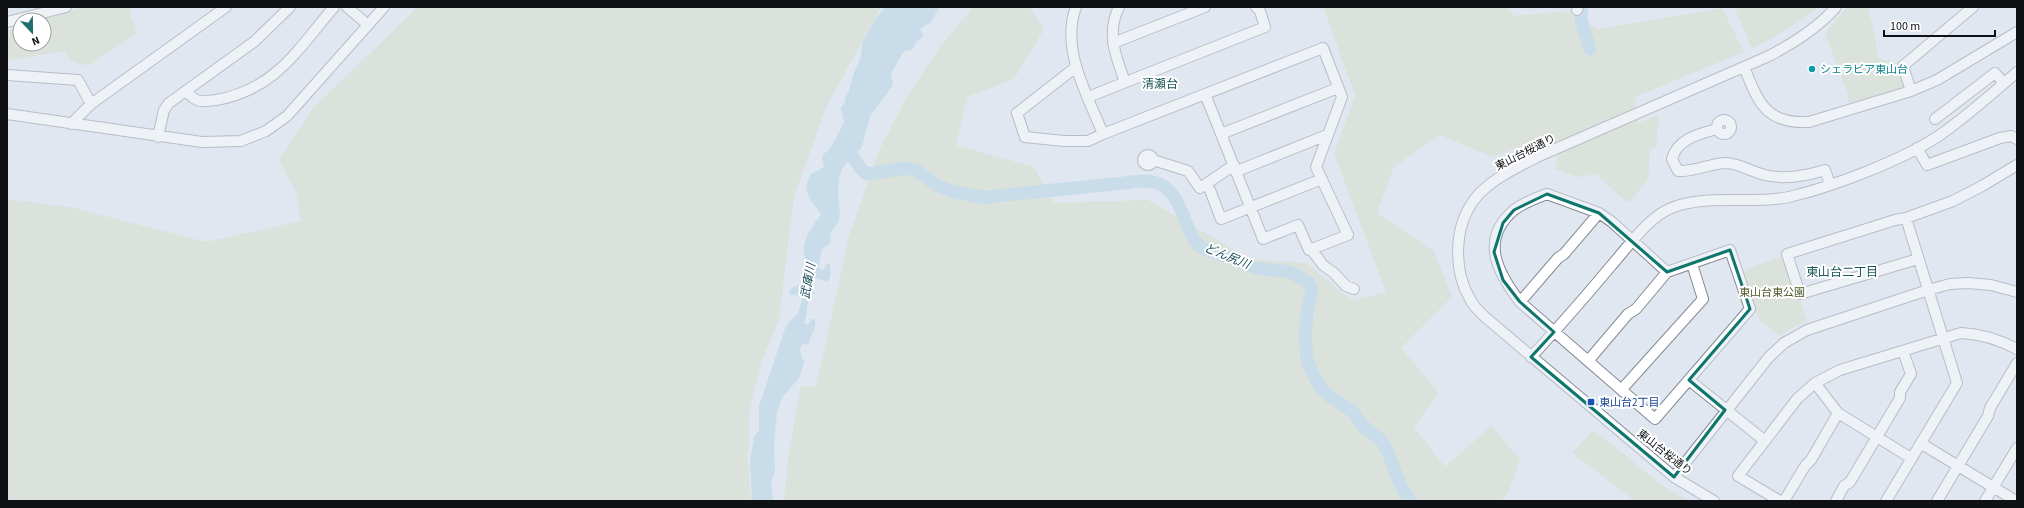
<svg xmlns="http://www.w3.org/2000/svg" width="2024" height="508" font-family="'Source Sans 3','Noto Sans JP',sans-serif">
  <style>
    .green { fill: #d3dbc1 }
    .water { fill: #abd1df }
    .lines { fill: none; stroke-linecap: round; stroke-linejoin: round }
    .river { stroke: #abd1df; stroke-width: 13 }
    .minor-casing { stroke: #858b94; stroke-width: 12 }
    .minor { stroke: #fff; stroke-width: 10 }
    .marked { fill: none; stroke: #0f766e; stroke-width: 3; stroke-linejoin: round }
    .culture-dot { fill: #0f9aa8; stroke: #fff; stroke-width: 1.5 }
    .transit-dot { fill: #1a4fb4; stroke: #fff; stroke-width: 1.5 }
    .labels { text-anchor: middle; stroke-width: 4; stroke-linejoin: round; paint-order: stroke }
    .culture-label { font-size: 11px; fill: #0d838f; stroke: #fff; text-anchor: start }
    .street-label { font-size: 11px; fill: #0f1114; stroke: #fff }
    .park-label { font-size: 11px; fill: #4e5a28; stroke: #fff }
    .transit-label { font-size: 11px; fill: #164399; stroke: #fff; text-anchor: start }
    .neighbourhood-label { font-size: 12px; fill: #1a5656; stroke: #fff }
    .water-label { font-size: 12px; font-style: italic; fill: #164b5a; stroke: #fff }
  </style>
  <rect width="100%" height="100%" fill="#e0e7f1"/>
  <path class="green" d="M84,7H131C127,17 138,24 135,35L90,64L81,65L70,61L66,51L7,60V31L20,27V44H44V20H41Z
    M418,7H881L826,107L794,197L779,320L763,358L750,405L748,460L751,501H7V199L74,208L206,242L301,221L296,192L279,160L314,107Z
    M973,7H1029L1044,29L1014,79L967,97L956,145L1034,167L1055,203L1148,200L1250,259L1307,263L1352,301L1386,292L1334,154L1355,95L1323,7H1507L1515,16L1565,11L1597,29L1722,8L1744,52L1635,97L1638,123L1659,115L1656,147L1650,150L1648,180L1631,200L1626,202L1596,174L1579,177L1555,169L1558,158L1551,136L1492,157L1440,135L1394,167L1377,213L1434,251L1452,297L1401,348L1439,393L1414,427L1445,467L1491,426L1520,459L1508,494L1500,501H784L789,451L801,386L816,387L849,237L879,150L907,97L939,48Z
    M1734,7H1818C1798,24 1777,36 1752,48Z
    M1847,7H1869L1868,10L1873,26L1878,58L1899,64L1905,85L1901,89L1848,103V94L1825,33Z
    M1784,256L1807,320L1779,336L1760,320L1754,308L1743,275L1747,269Z
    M1594,430L1663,486L1689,501H1635L1572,453Z"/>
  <path class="water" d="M885,7H955L939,8L931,22L920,29L924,36L917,41L912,50L905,51L902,54L891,74L893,82L892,87L870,116L862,147L843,167L839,178L838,195L840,215L838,223L831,232L830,243L821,250L819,267L822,271L824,269L826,264L830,263C831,269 831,277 828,282C821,280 815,275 809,281L815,293L810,295C806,304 808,314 804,323L807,325L812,319H815C817,329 810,335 809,345L803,344C797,351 802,354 804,362L799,378L782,398L777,412L774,444L775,472L771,481L773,501H752L750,460L754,437L759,430V406L786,326L798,313L802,300L801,294L792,295L788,293L792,288L805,282L808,272L806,265L808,262C796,245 812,228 821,214C811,200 800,191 811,174L824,167L822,158L823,155L831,147L844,123L841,108L845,102V98L849,91L854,72L861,57L862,43L875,19Z"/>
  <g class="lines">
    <path class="river" d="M1582,7C1578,22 1587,35 1590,49
      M846,147C854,156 857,167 867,174L906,168L917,171L938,186L954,192L988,198L995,196L1124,183C1165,175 1174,190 1187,225C1191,234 1194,242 1202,248L1256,268L1290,272L1309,283L1312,291L1308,306L1305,336L1307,358L1311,370L1319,385L1328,395L1352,411L1363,426L1381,440L1387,450L1400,484L1410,501"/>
    <g class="minor-casing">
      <path id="minor" d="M347,7L368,25
        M1076,7C1060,49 1088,96 1103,134
        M1119,7C1106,32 1116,58 1125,82
        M1577,10L1578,7
        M7,22L66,7
        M1113,43L1205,7
        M1076,67L1017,113L1025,137L1064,141H1088L1103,134L1323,48L1342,97L1316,167L1348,235L1309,250L1298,225L1263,239L1205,94
        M1744,67C1759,104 1766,124 1809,122L1911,91L1937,80L2017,32
        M7,75L78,80L91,104
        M187,91C195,103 202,102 216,100C275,90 298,49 334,7
        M1911,91L1903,66L1973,7
        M1088,97L1265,27L1260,11L1256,7
        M7,114L202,142L241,141L266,131L287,116L384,7
        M1935,119L1995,73L2004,83
        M1717 127a7 7 0 1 1 14 0a7 7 0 1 1-14 0Z
        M71,124L91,104L226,7
        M1717,129C1699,134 1677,139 1672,159L1678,171C1695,172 1710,163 1727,163C1740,164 1752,172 1765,175C1785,180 1806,176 1825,170L1830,184
        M1221,134L1338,88
        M158,137L164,110L169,103L255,41L290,7
        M1917,148L1927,165L2000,138L2011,136L2017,139
        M1143 160a5 5 0 1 1 10 0a5 5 0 1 1-10 0Z
        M1153,160L1188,171L1200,188L1234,165
        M1237,171L1327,135
        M1210,190L1221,219L1322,179
        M1547,194L1599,213L1612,222L1667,272L1730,250L1750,309L1655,419L1520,302C1498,273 1479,240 1514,210C1523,203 1536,198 1547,194Z
        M1906,218L1895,220L1787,254L1800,294L1918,259
        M1311,249L1323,265L1334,273L1346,286L1354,289
        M1520,302L1558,258L1564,254L1599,213
        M1531,357C1559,327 1585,297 1611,266C1627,248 1647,219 1669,209C1704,193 1751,205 1789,197C1832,187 1903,160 1940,135C1967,116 1992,94 2017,72
        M1588,361L1628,314L1636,309L1667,272
        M1689,380L1765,441
        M1815,383L1838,413L1911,458
        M1622,389L1703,299L1692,264
        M1922,444L2016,501
        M1674,477L1769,357L1784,343L1807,330L1928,290L1950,284L1968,283L1991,285L2017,292
        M1714,501L1674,477L1485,317C1480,312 1473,306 1470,299C1453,270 1454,227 1474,200C1489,180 1516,168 1537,157L1769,56C1793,43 1818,28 1836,7
        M1780,501L1738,476L1797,399L1815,383L1840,370L1961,333C1982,334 1998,339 2017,349
        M1784,501L1805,466L1811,460L1838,413
        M1836,501L1844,486L1850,482L1900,398V392L1911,374L1903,351
        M1886,501L1957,383L1906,218L1953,201L1982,186L2017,165
        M1937,501L1988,416L1990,408L2017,363
        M1985,501L2017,448"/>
    </g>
    <use href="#minor" class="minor"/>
  </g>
  <path d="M0 0H2024V508H0ZM1547,194L1599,213L1667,272L1730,250L1750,309L1689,380L1725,410L1674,477L1531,357L1554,332L1520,302L1503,280L1494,252L1503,223L1514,210Z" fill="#e0e7f1" fill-opacity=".55" fill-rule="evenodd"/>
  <path class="marked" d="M1547,194L1599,213L1667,272L1730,250L1750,309L1689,380L1725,410L1674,477L1531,357L1554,332L1520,302L1503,280L1494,252L1503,223L1514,210Z"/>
  <circle class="culture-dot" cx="1812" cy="69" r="4"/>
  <rect class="transit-dot" x="1587" y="398" width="8" height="8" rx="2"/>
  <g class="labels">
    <g class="culture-label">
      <text x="1820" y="73">シェラビア東山台</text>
    </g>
    <g class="street-label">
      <text transform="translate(1525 152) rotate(-27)" y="4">東山台桜通り</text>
      <text transform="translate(1665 452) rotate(38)" y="4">東山台桜通り</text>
    </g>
    <g class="park-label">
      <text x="1772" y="296">東山台東公園</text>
    </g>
    <g class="transit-label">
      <text x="1599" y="406">東山台2丁目</text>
    </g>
    <g class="neighbourhood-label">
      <text x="1160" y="88">清瀬台</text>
      <text x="1842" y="276">東山台二丁目</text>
    </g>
    <g class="water-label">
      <text transform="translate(1227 256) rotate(22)" y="4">どん尻川</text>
      <text transform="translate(808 281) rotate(-80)" y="4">武庫川</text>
    </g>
  </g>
  <rect width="2024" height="508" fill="none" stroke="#0f1114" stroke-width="16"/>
  <g transform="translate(32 32) rotate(158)"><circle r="19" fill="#ffffff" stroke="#9fa0a1"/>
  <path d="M0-3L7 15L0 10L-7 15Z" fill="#226e6f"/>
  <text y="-6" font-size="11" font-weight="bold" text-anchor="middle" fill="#0f1114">N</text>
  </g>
  <path d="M1884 30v6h111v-6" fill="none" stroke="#0f1114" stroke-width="2"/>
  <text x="1890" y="30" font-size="12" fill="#0f1114" stroke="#ffffff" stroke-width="3" paint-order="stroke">100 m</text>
</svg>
